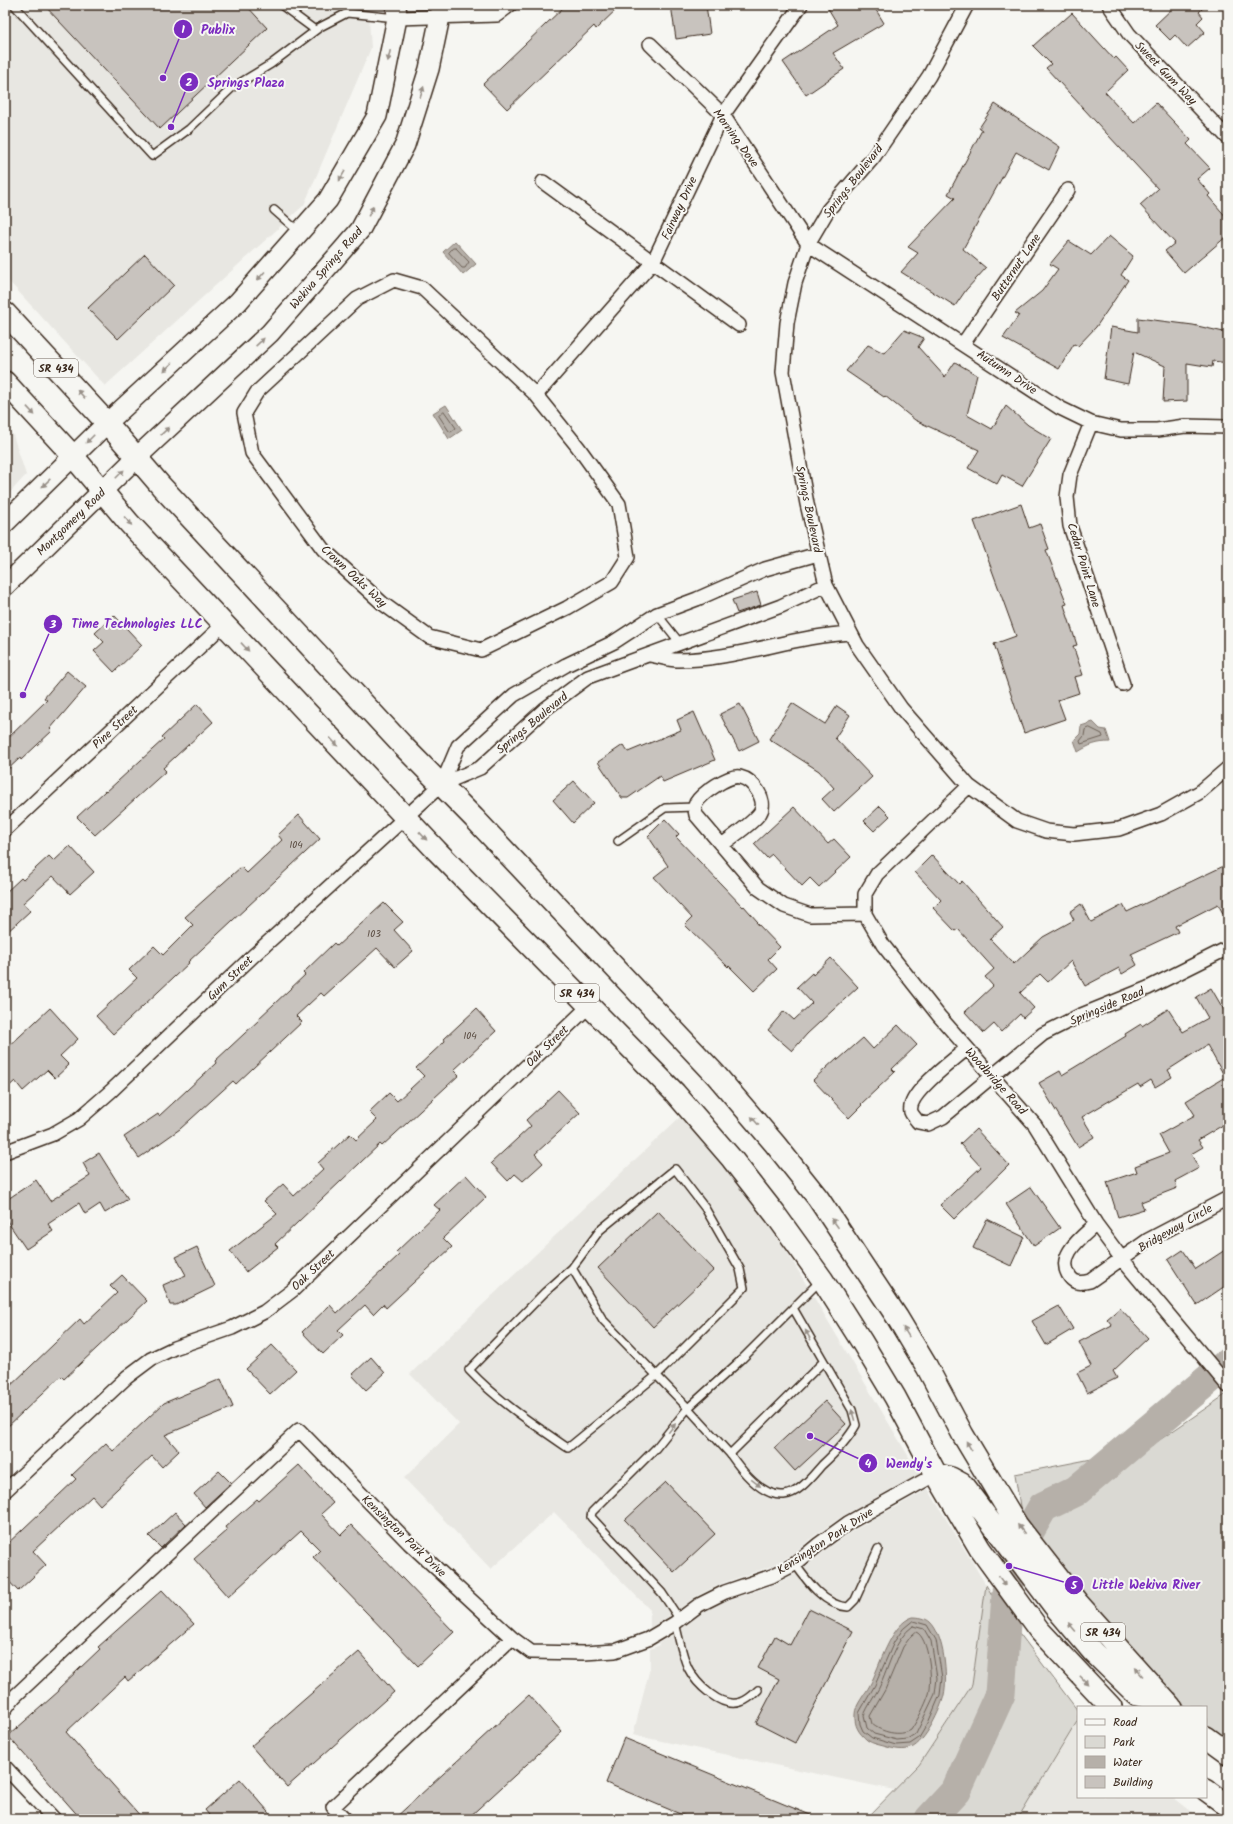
<svg xmlns="http://www.w3.org/2000/svg" width="1233" height="1824" font-family="Kalam,sans-serif">
  <style>
    .built { fill: #e8e7e2; fill-rule: evenodd }
    .green { fill: #dad9d3; stroke: #8a8278 }
    .water { fill: #b6b0a9; stroke: #857a71 }
    .lines { fill: none; stroke-linecap: round; stroke-linejoin: round }
    .shore { stroke: #6c6056; stroke-width: 1 }
    .river { stroke: #b6b0a9; stroke-width: 31 }
    .building { fill: #c8c3be; stroke: #3b2a1e }
    .lane-casing { stroke: #3b2a1e; stroke-width: 10 }
    .street-casing { stroke: #3b2a1e; stroke-width: 16 }
    .secondary-casing { stroke: #3b2a1e; stroke-width: 22 }
    .primary-casing { stroke: #3b2a1e; stroke-width: 24 }
    .lane { stroke: #f6f6f2; stroke-width: 7 }
    .street { stroke: #f6f6f2; stroke-width: 13 }
    .secondary { stroke: #f6f6f2; stroke-width: 19 }
    .primary { stroke: #f6f6f2; stroke-width: 21 }
    .oneway { fill: #989088 }
    .labels { text-anchor: middle; stroke-width: 4; stroke-linejoin: round; paint-order: stroke }
    .number-label { font-size: 10px; fill: #5e5046 }
    .shield { fill: #f6f6f2; stroke: #73675e; stroke-width: 1 }
    .shield-label { font-size: 11px; font-weight: bold; fill: #3b2a1e }
    .street-label { font-size: 12px; fill: #3b2a1e; stroke: #f6f6f2 }
    .leader { fill: none; stroke: #7b2cbf; stroke-width: 1.5 }
    .callout-dot { fill: #7b2cbf; stroke: #f6f6f2; stroke-width: 1.5 }
    .mark-label { font-size: 12px; text-anchor: middle; font-weight: bold; fill: #fff }
    .callout-label { font-size: 13px; text-anchor: middle; font-weight: bold; fill: #7b2cbf; stroke: #f6f6f2; stroke-width: 4; stroke-linejoin: round; paint-order: stroke }
  </style>
  <rect width="100%" height="100%" fill="#f6f6f2"/>
  <filter id="ink" filterUnits="userSpaceOnUse"><feTurbulence type="fractalNoise" baseFrequency=".025" numOctaves="2"/><feDisplacementMap in="SourceGraphic" scale="8" xChannelSelector="R" yChannelSelector="G"/><feConvolveMatrix kernelMatrix="1 2 1 2 8 2 1 2 1" color-interpolation-filters="sRGB"/></filter>
  <g filter="url(#ink)">
    <path class="built" d="M5,5H368L371,48L304,205L105,386L5,277Z
      M5,426L13,435L26,475L5,498Z
      M681,1116L725,1165L768,1220L919,1474L843,1516L814,1536L791,1556L769,1567L723,1583L695,1597L670,1616L650,1628V1610L554,1512L491,1569L404,1478L459,1424L410,1374Z
      M928,1489L986,1585L972,1685L919,1765L894,1790L633,1735L650,1668V1649L660,1645L659,1643L680,1630L703,1612L728,1600L774,1585L799,1572L824,1551L852,1531ZM907,1618L855,1713L871,1683L890,1640L900,1626Z
      M1078,1720V1797H1173L1201,1819H1018Z"/>
    <path class="green" d="M1228,1393V1741L1206,1724V1707H1186L1175,1698L1176,1694L1170,1693L1085,1596L1026,1519L1021,1513L1015,1474L1148,1448Z
      M986,1585L998,1605L1078,1711V1720L1018,1819H866L919,1765L972,1685Z"/>
    <path class="water" d="M455,241L476,264L463,275L443,252Z
      M446,405L462,430L449,439L433,413Z
      M1093,722L1100,729L1106,730L1110,742C1097,742 1089,745 1078,752L1074,740L1080,734L1081,726Z
      M913,1617C918,1617 926,1618 930,1622C944,1635 948,1677 944,1695C941,1709 925,1743 911,1748C904,1751 894,1749 887,1747C881,1745 872,1744 867,1740C859,1733 854,1726 855,1714C855,1705 866,1693 870,1685C880,1666 891,1623 913,1617Z"/>
    <g class="lines">
      <path class="shore" d="M453,248H456L469,262L465,268H462L449,253Z
        M444,411L456,428L451,432L449,431L439,416Z
        M1090,728L1102,734L1103,737L1081,744L1080,741L1084,736L1085,730Z
        M913,1621L927,1625L936,1640L942,1678L940,1695L928,1723L919,1738L910,1744L896,1745L872,1738L863,1731L860,1724L859,1713L875,1685L894,1642L903,1629Z
        M913,1626L924,1629L931,1641L937,1678L935,1694L916,1734L908,1739L897,1740L874,1734L867,1728L864,1715C868,1706 874,1697 879,1688C889,1668 894,1639 913,1626Z
        M916,1632C929,1636 933,1682 929,1694C925,1706 918,1719 911,1730C900,1737 881,1732 872,1724L870,1716L885,1690L903,1647L911,1636Z"/>
      <path class="river" d="M930,1819L956,1791L1000,1694L1009,1566L1043,1507L1076,1491L1228,1363"/>
    </g>
    <path class="building" d="M44,5H246L267,28L160,129Z
      M566,5H621L596,29L594,26L507,109L483,84Z
      M671,5H706L710,34L676,39Z
      M826,5H873L884,23L833,53L844,69L806,95L783,62L838,25Z
      M1176,5H1206L1199,12L1203,17L1197,23L1205,32L1187,48L1175,35L1170,40L1155,25Z
      M1072,13L1114,59L1116,57L1128,70L1105,92L1134,123L1156,103L1191,140L1187,144L1210,168L1197,179L1210,194L1208,196L1228,219V235L1184,273L1165,251L1175,243L1140,205L1158,189L1046,68L1051,64L1033,46L1062,20L1063,21Z
      M995,104L1060,147L1049,170L1016,152L963,249L986,268L966,290L955,306L901,272L918,253L908,247L955,198L948,194L982,130L979,128Z
      M1109,236L1133,256L1121,275L1128,280L1096,327L1078,346L1074,344L1059,369L1003,338L1019,315L1015,313L1042,291L1058,269L1050,264L1069,241L1091,255Z
      M145,254L174,285L118,339L88,308Z
      M1138,318L1193,325L1228,333V363L1213,361L1212,367L1187,363V401L1163,402L1165,366L1134,352L1128,384L1104,379L1111,327L1138,332Z
      M904,330L924,338L918,347L945,377L955,362L977,375L967,415L992,429L1006,406L1028,425L1051,439L1022,486L1002,475L997,484L968,468L979,450L915,420L885,396L884,397L846,371L868,345L884,353Z
      M1021,504L1029,528L1040,524L1049,549L1046,550L1067,604L1064,605L1077,645L1073,646L1083,675L1074,677L1079,693L1058,700L1065,719L1024,733L994,644L1016,636L974,521Z
      M757,592L761,605L737,613L732,600Z
      M114,615L142,645L114,672L94,651L104,642L95,633Z
      M67,671L86,687L50,729L52,731L21,760L20,758L5,772V741L47,700L44,698Z
      M792,703L825,724L837,706L850,715L835,738L872,777L834,812L822,799L834,788L819,771L769,739Z
      M197,704L213,722L163,768L166,771L95,835L77,817L105,791L106,792L164,739L162,737Z
      M740,704L759,741L739,751L720,714Z
      M694,712L715,760L663,782L660,776L628,798H622L598,762L623,745L628,752L681,730L677,720Z
      M574,781L594,803L573,823L553,800Z
      M880,806L890,816L874,831L864,821Z
      M794,807L828,844L834,839L851,857L819,887L810,878L802,886L772,854L767,858L754,844Z
      M299,815L320,839L188,962L189,963L113,1034L96,1016L137,978L129,970L154,946L163,955L193,925L185,917L241,867L247,873L282,840L278,835Z
      M665,819L679,834L676,837L743,907L744,906L757,921L756,922L780,947L768,959L777,969L754,991L729,966L728,967L685,925L692,918L654,877L668,866L648,836Z
      M70,846L94,872L70,894L53,876L23,903L30,911L5,934V893L21,878L23,880L49,856L54,861Z
      M932,855L959,884L962,881L1003,927L990,939L1014,964L1043,937L1074,920L1070,912L1081,904L1091,922L1123,905L1127,912L1228,864V923L1218,904L1175,926L1178,932L1131,954L1137,965L1122,974L1119,968L1085,986L1071,961L1048,982L1040,974L1020,993L1034,1008L1023,1018L1020,1014L1001,1032L994,1024L984,1033L965,1012L993,986L985,977L994,969L958,929L955,931L933,908L941,900L915,872Z
      M384,903L403,922L394,930L413,951L395,967L377,948L324,996L321,993L296,1016L302,1022L236,1084L233,1081L180,1129L139,1158L124,1137L158,1114L159,1116L216,1063L215,1061L259,1020L258,1019L305,975L303,973L334,943L337,946Z
      M831,958L858,987L807,1034L792,1051L768,1030L784,1011L794,1020L812,1003L797,987L812,973L813,975Z
      M1211,988L1228,1017V1122L1198,1140L1203,1147L1191,1154L1199,1168L1175,1181L1177,1188L1141,1202L1144,1209L1118,1217L1107,1182L1137,1172L1135,1166L1169,1153L1159,1135L1195,1115L1186,1101L1225,1077L1207,1045L1168,1070L1172,1077L1155,1087L1151,1080L1140,1087L1138,1084L1082,1117L1094,1137L1078,1147L1039,1083L1060,1071L1062,1075L1126,1036L1125,1034L1141,1024L1142,1026L1168,1009L1183,1032L1208,1018L1196,997Z
      M50,1008L78,1039L60,1056L69,1065L55,1078L47,1070L23,1091L15,1081L5,1090V1050Z
      M476,1009L496,1031L454,1070L459,1075L382,1146L380,1144L321,1200L275,1244L278,1247L246,1272L230,1251L277,1214L264,1201L283,1184L294,1196L323,1169L318,1163L350,1134L356,1140L377,1120L369,1112L389,1093L397,1101L424,1076L416,1068L445,1041L444,1039Z
      M898,1025L917,1045L892,1069L895,1072L861,1104L862,1105L849,1118L813,1080L837,1058L838,1060L863,1038L873,1049Z
      M558,1090L580,1113L535,1154L543,1163L523,1181L515,1174L508,1181L491,1163L531,1126L526,1120Z
      M976,1129L1009,1165L954,1219L940,1205L981,1167L960,1144Z
      M99,1153L128,1199L105,1213L100,1204L85,1214L79,1203L48,1224L53,1231L26,1249L5,1218V1201L36,1180L50,1201L90,1176L83,1163Z
      M466,1175L486,1197L443,1238L452,1247L386,1308L383,1304L373,1314L365,1305L338,1330L343,1335L323,1354L302,1332L330,1305L337,1313L399,1255L396,1252L440,1210L434,1205Z
      M1031,1187L1060,1228L1034,1246L1006,1204Z
      M658,1211L714,1270L653,1327L598,1268Z
      M987,1219L1024,1237L1011,1266L973,1248Z
      M197,1247L215,1286L176,1305H170L163,1285L186,1275L176,1257Z
      M1228,1248V1284L1197,1305L1168,1260L1183,1250L1196,1269Z
      M122,1275L147,1301L64,1379L61,1376L5,1429V1391L80,1319L84,1324L117,1293L110,1286Z
      M1059,1306L1073,1329L1046,1345L1032,1321Z
      M1120,1308L1148,1338L1113,1371L1117,1378L1087,1393L1077,1373L1091,1366L1079,1342L1112,1325L1107,1319Z
      M272,1345L296,1370L270,1394L246,1369Z
      M371,1357L385,1373L366,1390L352,1375Z
      M221,1379L233,1407L165,1435L179,1451L162,1467L152,1456L100,1505L92,1496L33,1551L46,1565L18,1591L5,1577V1546L76,1479L72,1475L106,1443L113,1451L164,1403Z
      M825,1401L846,1424L795,1471L774,1448Z
      M299,1465L333,1503L321,1514L341,1535L351,1525L454,1632L418,1666L313,1557L320,1550L301,1531L228,1597L194,1559L227,1530L225,1527L257,1499L259,1501Z
      M219,1471L231,1483L205,1507L194,1494Z
      M666,1482L715,1534L674,1572L625,1520Z
      M175,1512L186,1524L161,1548L149,1536Z
      M162,1590L194,1624L128,1681L125,1677L66,1732L143,1819H81L8,1736L59,1691L58,1689L100,1649L98,1647Z
      M809,1609L853,1631L795,1743L756,1723L779,1679L758,1668L775,1636L790,1645Z
      M359,1652L394,1692L287,1787L251,1746Z
      M529,1695L562,1732L467,1819H394Z
      M624,1738L820,1819H692L606,1783Z
      M240,1779L275,1819H212L205,1810Z"/>
    <g class="lines">
      <g class="lane-casing">
        <path id="lane" d="M14,5L152,156L189,129L233,87L271,64L320,27L347,13L397,18
          M281,5L315,30
          M274,210L299,232
          M657,614L680,643
          M618,841L665,808L695,807
          M572,1268L545,1292L469,1370C498,1401 533,1424 568,1448L657,1375L744,1288L740,1269L705,1208L675,1169L600,1230L572,1268L603,1320L688,1408L656,1448L592,1512L591,1517L662,1593L680,1620
          M820,1281L741,1360L688,1408L730,1454L823,1362
          M730,1454C741,1470 762,1497 784,1495C799,1494 813,1475 822,1465C835,1453 847,1441 856,1425L852,1410L793,1308
          M795,1564C807,1581 825,1606 848,1607L855,1600L878,1549
          M675,1623C679,1638 682,1655 688,1668C696,1684 721,1709 741,1702C748,1700 753,1695 758,1690"/>
      </g>
      <g class="street-casing">
        <path id="street" d="M967,5L929,76L873,158L828,210L808,244L795,283L787,323L783,372L807,504L826,585L857,645L901,708L969,786L1017,821L1046,831L1074,834L1119,829L1161,814L1200,792L1228,768
          M1109,5L1129,34L1228,138
          M397,18L497,15L510,5
          M650,44L723,115L808,244L1060,408L1091,423L1121,430H1157L1185,426L1228,427
          M543,182L739,325
          M394,280L422,288L536,395L578,447L619,504L628,557L612,582L567,608L481,650L429,637L382,603L323,549L252,453L244,413L257,392L357,299Z
          M963,344L1068,190
          M536,395L653,262L723,115L801,5
          M1091,423L1070,475L1067,497L1070,526L1123,684
          M650,655C658,656 668,660 677,660C736,660 792,636 851,633
          M442,784L458,746L514,695L566,665L614,642L657,614L697,599L765,569L818,554
          M969,786L877,874L865,894V914L883,945L939,1016L1035,1125L1096,1224L1122,1259L1228,1386
          M5,830L224,624
          M722,845C734,835 751,825 760,813C768,800 753,780 740,777C729,774 701,794 696,803C694,807 695,811 696,815L758,888L784,906L810,915L865,914
          M966,1049C954,1060 906,1094 911,1112C912,1115 916,1119 918,1122L928,1124L943,1117L1043,1034L1079,1016L1148,988L1228,948
          M5,1152L53,1134L79,1119L111,1091L253,956L442,784L480,768L545,709L588,677L781,606L826,585
          M1096,1224C1082,1237 1055,1256 1070,1277C1075,1284 1082,1283 1090,1281L1148,1240L1228,1198
          M5,1491L127,1377L151,1359L174,1348L232,1328L264,1312L293,1290L590,1005
          M5,1709L14,1697L299,1430L409,1543L512,1638L531,1652L584,1653L615,1651L648,1639L675,1623L699,1605L725,1592L772,1576L795,1564L819,1544L848,1523L936,1474
          M5,1767L54,1819
          M345,1819L333,1807L512,1638"/>
      </g>
      <g class="secondary-casing">
        <path id="secondary" d="M5,523L107,423L238,302L328,200L377,116L397,18L396,5
          M5,586L137,457L270,333L360,230L405,145L429,69L440,17V5"/>
      </g>
      <g class="primary-casing">
        <path id="primary" d="M5,313L107,423L161,486L404,747L474,818L716,1075L775,1144L818,1198L897,1317L927,1367L963,1435L1017,1525L1077,1602L1171,1707
          M5,382L73,456L129,523L437,851L675,1093L732,1159L775,1214L822,1279L862,1342L895,1397L936,1474L980,1549L1039,1630L1111,1707
          M936,1474L951,1478L962,1484L1054,1606L1093,1652L1137,1695L1165,1701
          M1206,1737L1228,1753
          M1206,1790L1228,1806"/>
      </g>
      <use href="#lane" class="lane"/>
      <use href="#street" class="street"/>
      <use href="#secondary" class="secondary"/>
      <use href="#primary" class="primary"/>
    </g>
    <defs><path id="oneway-solid" d="M-6-.8H1V-3.2L6.5 0L1 3.2V.8H-6Z"/></defs>
    <g class="oneway">
      <use href="#oneway-solid" transform="translate(389 56) rotate(102)"/>
      <use href="#oneway-solid" transform="translate(422 92) rotate(-72)"/>
      <use href="#oneway-solid" transform="translate(342 176) rotate(120)"/>
      <use href="#oneway-solid" transform="translate(371 211) rotate(-62)"/>
      <use href="#oneway-solid" transform="translate(261 276) rotate(131)"/>
      <use href="#oneway-solid" transform="translate(260 342) rotate(-43)"/>
      <use href="#oneway-solid" transform="translate(168 367) rotate(137)"/>
      <use href="#oneway-solid" transform="translate(81 394) rotate(-133)"/>
      <use href="#oneway-solid" transform="translate(31 411) rotate(47)"/>
      <use href="#oneway-solid" transform="translate(165 431) rotate(-43)"/>
      <use href="#oneway-solid" transform="translate(90 439) rotate(135)"/>
      <use href="#oneway-solid" transform="translate(120 474) rotate(-45)"/>
      <use href="#oneway-solid" transform="translate(46 483) rotate(136)"/>
      <use href="#oneway-solid" transform="translate(128 521) rotate(49)"/>
      <use href="#oneway-solid" transform="translate(245 647) rotate(47)"/>
      <use href="#oneway-solid" transform="translate(334 742) rotate(47)"/>
      <use href="#oneway-solid" transform="translate(423 836) rotate(47)"/>
      <use href="#oneway-solid" transform="translate(755 1121) rotate(-131)"/>
      <use href="#oneway-solid" transform="translate(835 1223) rotate(-125)"/>
      <use href="#oneway-solid" transform="translate(906 1332) rotate(-122)"/>
      <use href="#oneway-solid" transform="translate(808 1335) rotate(-119)"/>
      <use href="#oneway-solid" transform="translate(853 1415) rotate(-106)"/>
      <use href="#oneway-solid" transform="translate(672 1428) rotate(-51)"/>
      <use href="#oneway-solid" transform="translate(969 1446) rotate(-120)"/>
      <use href="#oneway-solid" transform="translate(756 1483) rotate(37)"/>
      <use href="#oneway-solid" transform="translate(1021 1529) rotate(-127)"/>
      <use href="#oneway-solid" transform="translate(1002 1581) rotate(54)"/>
      <use href="#oneway-solid" transform="translate(1072 1627) rotate(-130)"/>
      <use href="#oneway-solid" transform="translate(1139 1672) rotate(-131)"/>
      <use href="#oneway-solid" transform="translate(1084 1680) rotate(46)"/>
    </g>
  </g>
  <g class="labels">
    <g class="number-label">
      <text x="296" y="848">104</text>
      <text x="374" y="937">103</text>
      <text x="470" y="1039">104</text>
    </g>
    <g class="shield">
      <rect x="34" y="359" width="44" height="18" rx="3"/>
      <rect x="555" y="984" width="44" height="18" rx="3"/>
      <rect x="1081" y="1623" width="44" height="18" rx="3"/>
    </g>
    <g class="shield-label">
      <text x="56" y="372">SR 434</text>
      <text x="577" y="997">SR 434</text>
      <text x="1103" y="1636">SR 434</text>
    </g>
    <g class="street-label">
      <text transform="translate(1166 73) rotate(46)" y="4">Sweet Gum Way</text>
      <text transform="translate(736 138) rotate(54)" y="4">Morning Dove</text>
      <text transform="translate(853 181) rotate(-52)" y="4">Springs Boulevard</text>
      <text transform="translate(679 208) rotate(-65)" y="4">Fairway Drive</text>
      <text transform="translate(1016 267) rotate(-56)" y="4">Butternut Lane</text>
      <text transform="translate(326 268) rotate(-49)" y="4">Wekiva Springs Road</text>
      <text transform="translate(1007 372) rotate(34)" y="4">Autumn Drive</text>
      <text transform="translate(809 509) rotate(78)" y="4">Springs Boulevard</text>
      <text transform="translate(71 522) rotate(-44)" y="4">Montgomery Road</text>
      <text transform="translate(1084 565) rotate(73)" y="4">Cedar Point Lane</text>
      <text transform="translate(354 576) rotate(43)" y="4">Crown Oaks Way</text>
      <text transform="translate(532 723) rotate(-40)" y="4">Springs Boulevard</text>
      <text transform="translate(115 727) rotate(-43)" y="4">Pine Street</text>
      <text transform="translate(230 978) rotate(-44)" y="4">Gum Street</text>
      <text transform="translate(1107 1006) rotate(-23)" y="4">Springside Road</text>
      <text transform="translate(547 1046) rotate(-44)" y="4">Oak Street</text>
      <text transform="translate(996 1081) rotate(48)" y="4">Woodbridge Road</text>
      <text transform="translate(1175 1228) rotate(-30)" y="4">Bridgeway Circle</text>
      <text transform="translate(313 1270) rotate(-43)" y="4">Oak Street</text>
      <text transform="translate(404 1536) rotate(44)" y="4">Kensington Park Drive</text>
      <text transform="translate(825 1541) rotate(-33)" y="4">Kensington Park Drive</text>
    </g>
  </g>
  <path class="leader" d="M163 78L183 29M171 127L189 82M23 695L53 624M810 1436L868 1463M1009 1566L1074 1585"/>
  <g class="callout-dot">
    <circle cx="163" cy="78" r="4"/>
    <circle cx="171" cy="127" r="4"/>
    <circle cx="23" cy="695" r="4"/>
    <circle cx="810" cy="1436" r="4"/>
    <circle cx="1009" cy="1566" r="4"/>
    <circle cx="183" cy="29" r="10"/>
    <circle cx="189" cy="82" r="10"/>
    <circle cx="53" cy="624" r="10"/>
    <circle cx="868" cy="1463" r="10"/>
    <circle cx="1074" cy="1585" r="10"/>
  </g>
  <g class="mark-label">
    <text x="183" y="33">1</text>
    <text x="189" y="86">2</text>
    <text x="53" y="628">3</text>
    <text x="868" y="1467">4</text>
    <text x="1074" y="1589">5</text>
  </g>
  <g class="callout-label">
    <text x="218" y="34">Publix</text>
    <text x="246" y="87">Springs Plaza</text>
    <text x="137" y="628">Time Technologies LLC</text>
    <text x="909" y="1468">Wendy's</text>
    <text x="1146" y="1589">Little Wekiva River</text>
  </g>
  <rect width="1233" height="1824" fill="none" stroke="#f6f6f2" stroke-width="20"/>
  <rect x="10" y="10" width="1213" height="1804" fill="none" stroke="#3b2a1e" stroke-width="1.5" filter="url(#ink)"/>
  <rect x="1077" y="1706" width="130" height="92" fill="#f6f6f2" stroke="#aba49d"/>
  <rect x="1085" y="1719" width="20" height="6" fill="#f6f6f2" stroke="#aba49d"/>
  <text x="1113" y="1726" font-size="12" fill="#3b2a1e">Road</text>
  <rect x="1085" y="1736" width="20" height="12" fill="#dad9d3" stroke="#aba49d"/>
  <text x="1113" y="1746" font-size="12" fill="#3b2a1e">Park</text>
  <rect x="1085" y="1756" width="20" height="12" fill="#b6b0a9" stroke="#aba49d"/>
  <text x="1113" y="1766" font-size="12" fill="#3b2a1e">Water</text>
  <rect x="1085" y="1776" width="20" height="12" fill="#c8c3be" stroke="#aba49d"/>
  <text x="1113" y="1786" font-size="12" fill="#3b2a1e">Building</text>
</svg>
